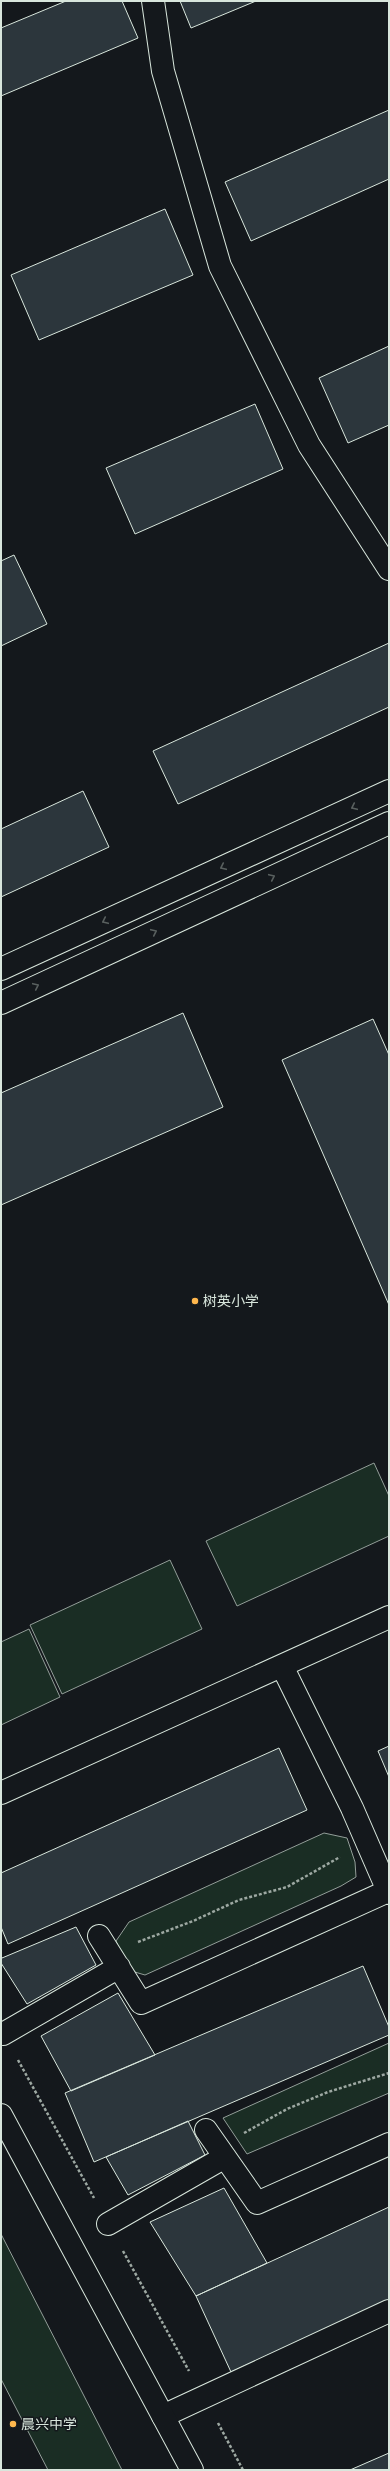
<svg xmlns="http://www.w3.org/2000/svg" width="390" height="2471" font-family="Mulish,'Noto Sans SC',sans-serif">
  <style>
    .green { fill: #1a2d24; stroke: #939e99 }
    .building { fill: #2c363c; stroke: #d8e6dc }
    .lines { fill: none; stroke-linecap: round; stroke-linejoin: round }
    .minor-casing { stroke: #d8e6dc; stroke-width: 24 }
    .tertiary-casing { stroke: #d8e6dc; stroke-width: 24 }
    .path { stroke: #9da8a2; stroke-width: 2.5; stroke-dasharray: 3 2; stroke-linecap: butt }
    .minor { stroke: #14181c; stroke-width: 22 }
    .tertiary { stroke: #14181c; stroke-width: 22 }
    .oneway { stroke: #59605f }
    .poi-dot { fill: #ffb74d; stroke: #14181c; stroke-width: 1.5 }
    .labels { text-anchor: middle; stroke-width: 3; stroke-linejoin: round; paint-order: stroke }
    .poi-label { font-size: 14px; fill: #d8e6dc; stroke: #14181c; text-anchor: start }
  </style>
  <rect width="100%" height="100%" fill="#14181c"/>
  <path class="green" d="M374,1463L389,1496V1536L237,1606L206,1541Z
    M170,1560L202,1629L62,1694L30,1625Z
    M29,1629L60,1697L1,1725V1642Z
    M324,1833L347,1838L355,1862L356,1877L341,1886L145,1975L128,1970L116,1941L129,1922Z
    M389,2043V2093L247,2154L223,2118Z
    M1,2234L122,2470H48L1,2379Z"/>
  <path class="building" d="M66,1H122L138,38L1,96V28Z
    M180,1H256L191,28Z
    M389,110V179L251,241L225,182Z
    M165,209L193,275L39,340L11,275Z
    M389,346V425L348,443L319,378Z
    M255,404L283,469L135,534L106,468Z
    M14,555L47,624L1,646V561Z
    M389,643V707L178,804L153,751Z
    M83,791L109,847L1,897V829Z
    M183,1013L223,1107L1,1205V1093Z
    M373,1019L389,1055V1305L282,1060Z
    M389,1746V1777L378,1751Z
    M279,1748L307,1810L8,1944L1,1927V1873Z
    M76,1927L96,1965L27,2004L1,1963V1956L2,1958Z
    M363,1966L389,2027V2035L94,2162L65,2093Z
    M118,1993L155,2055L71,2091L41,2036Z
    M188,2121L205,2155L128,2195L106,2157Z
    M224,2188L267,2263L196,2296L150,2222Z
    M389,2207V2300L231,2372L196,2296Z
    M389,2453V2470H350Z"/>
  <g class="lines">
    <g class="minor-casing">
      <path id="minor" d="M153,1L163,71L220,266L309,445L389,569
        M282,1666L352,1808L389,1893
        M1,1793L389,1617
        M99,1936L141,2003L388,1891
        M3,2034L119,1967
        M206,2130L257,2203L389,2144
        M108,2224L225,2157
        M163,2416L389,2311"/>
    </g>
    <g class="tertiary-casing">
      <path id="tertiary" d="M1,969L389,791
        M1,1003L389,823
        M1,2115L192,2470"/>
    </g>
    <path class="path" d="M138,1942L193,1921L239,1900L287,1887L340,1857
      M18,2060L94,2198
      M244,2133L287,2109L328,2092L389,2073
      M123,2251L189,2371
      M218,2423L243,2470"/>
    <use href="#minor" class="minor"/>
    <use href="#tertiary" class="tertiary"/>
  </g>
  <defs><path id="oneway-chevron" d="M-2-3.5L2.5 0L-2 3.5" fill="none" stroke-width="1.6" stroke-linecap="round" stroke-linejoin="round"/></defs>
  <g class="oneway">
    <use href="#oneway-chevron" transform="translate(354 807) rotate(155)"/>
    <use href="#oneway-chevron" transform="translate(223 867) rotate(155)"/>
    <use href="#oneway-chevron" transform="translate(272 877) rotate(-25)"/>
    <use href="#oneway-chevron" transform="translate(105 921) rotate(155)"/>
    <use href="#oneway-chevron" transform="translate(154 932) rotate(-25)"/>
    <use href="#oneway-chevron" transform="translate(36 986) rotate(-25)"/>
  </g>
  <g class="poi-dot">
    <circle cx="195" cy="1301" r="4"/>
    <circle cx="13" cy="2424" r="4"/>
  </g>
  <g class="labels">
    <g class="poi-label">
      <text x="203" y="1306">树英小学</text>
      <text x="21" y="2429">晨兴中学</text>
    </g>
  </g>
  <rect width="390" height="2471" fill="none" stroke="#d8e6dc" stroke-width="4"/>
</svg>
